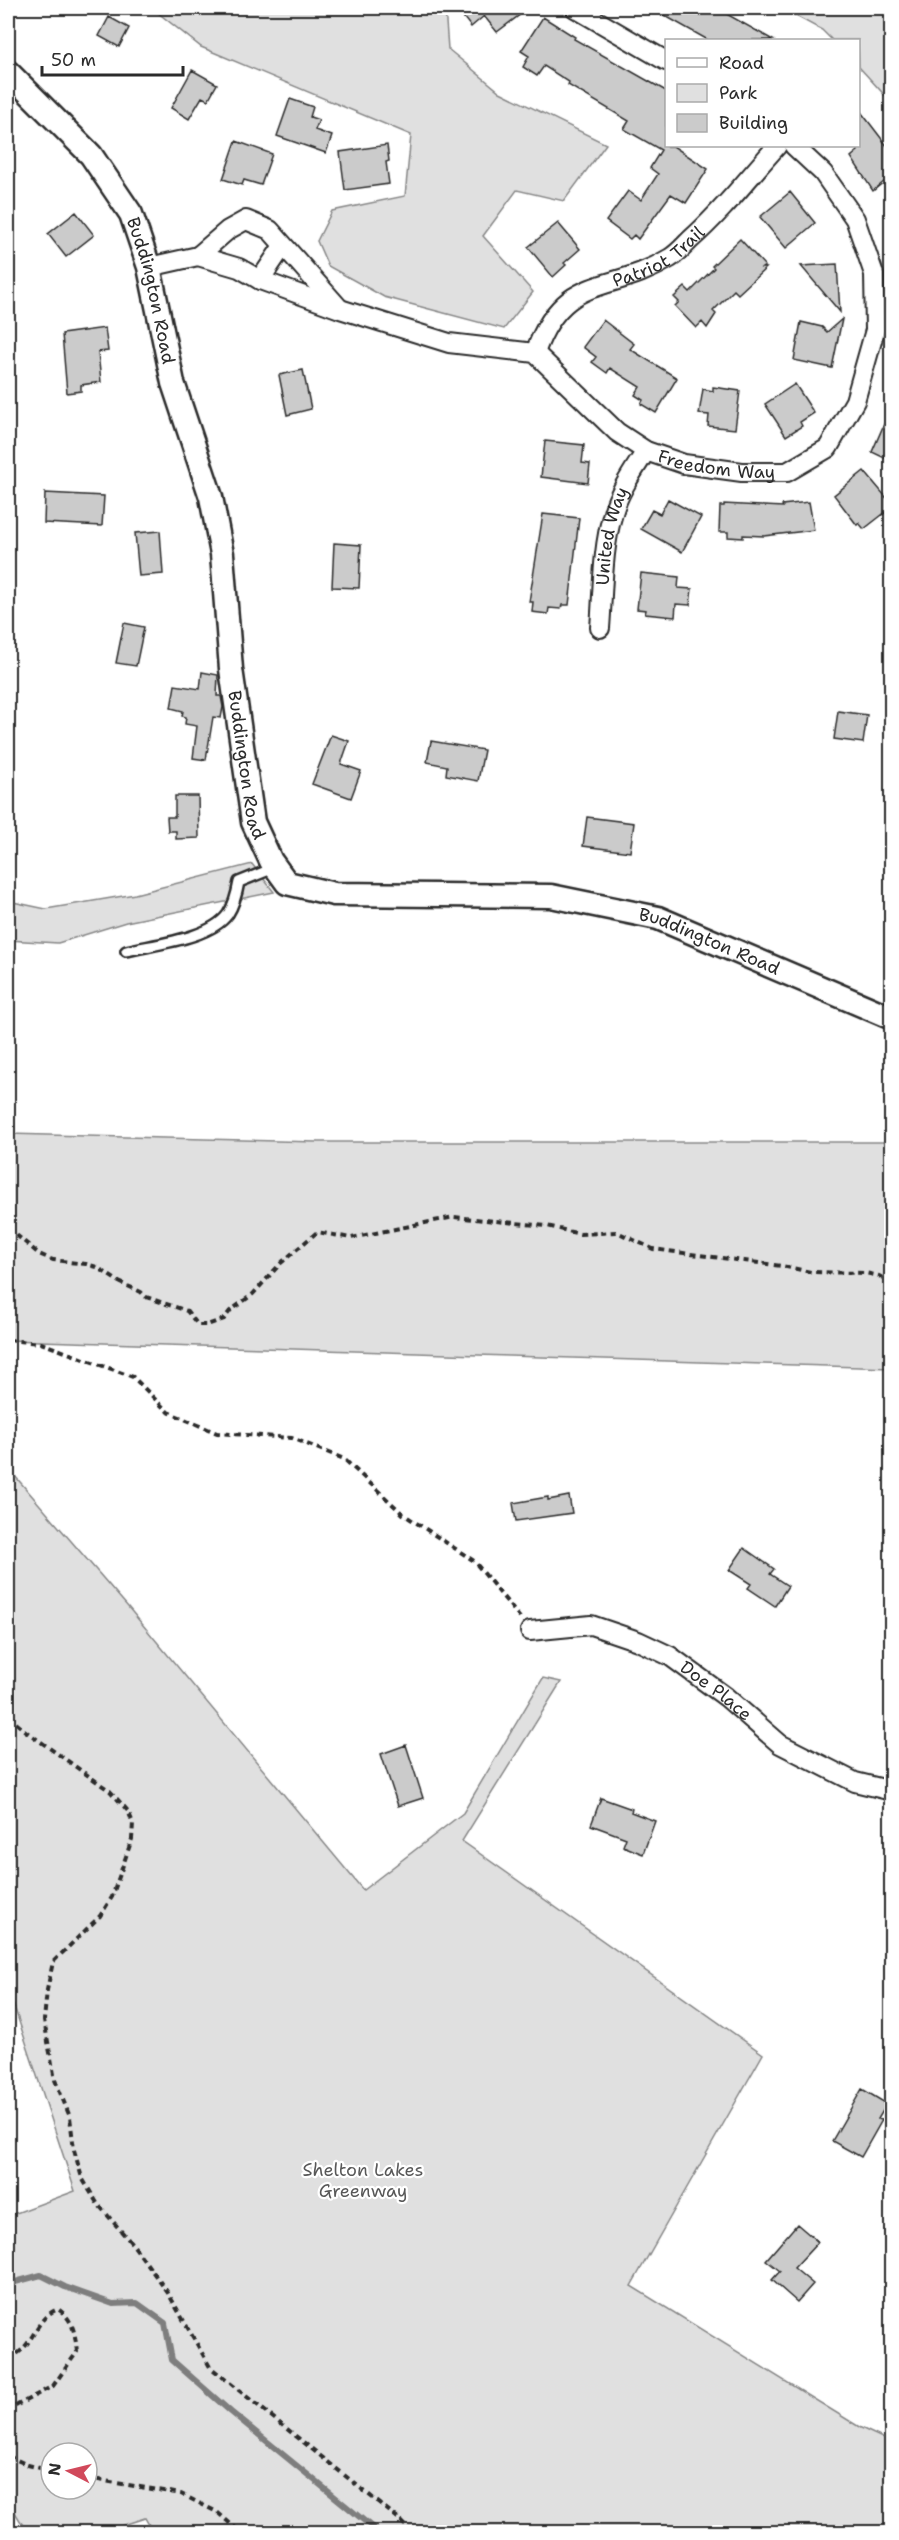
<svg xmlns="http://www.w3.org/2000/svg" width="899" height="2540" font-family="'Shantell Sans',sans-serif">
  <style>
    .green { fill: #e0e0e0; stroke: #868686; stroke-width: 1.5; fill-rule: evenodd }
    .lines { fill: none; stroke-linecap: round; stroke-linejoin: round }
    .stream { stroke: #7e7e7e; stroke-width: 6 }
    .building { fill: #cbcbcb; stroke: #2b2b2b; stroke-width: 1.5 }
    .service-casing { stroke: #2b2b2b; stroke-width: 14 }
    .minor-casing { stroke: #2b2b2b; stroke-width: 22 }
    .tertiary-casing { stroke: #2b2b2b; stroke-width: 27 }
    .path { stroke: #2b2b2b; stroke-width: 4; stroke-dasharray: 6 4.5; stroke-linecap: butt }
    .service { stroke: #fff; stroke-width: 9 }
    .minor { stroke: #fff; stroke-width: 18 }
    .tertiary { stroke: #fff; stroke-width: 22 }
    .labels { text-anchor: middle; stroke-width: 4.5; stroke-linejoin: round; paint-order: stroke }
    .street-label { font-size: 18px; fill: #2b2b2b; stroke: #fff }
    .park-label { font-size: 18px; fill: #585858; stroke: #fff }
  </style>
  <rect width="100%" height="100%" fill="#fff"/>
  <filter id="ink" filterUnits="userSpaceOnUse"><feTurbulence type="fractalNoise" baseFrequency=".0167" numOctaves="2"/><feDisplacementMap in="SourceGraphic" scale="12" xChannelSelector="R" yChannelSelector="G"/><feConvolveMatrix kernelMatrix="1 2 1 2 8 2 1 2 1" color-interpolation-filters="sRGB"/></filter>
  <g filter="url(#ink)">
    <path class="green" d="M152,8H445L448,49L500,92L606,144L564,201L517,190L483,236L533,292L504,329L384,297L328,266L317,241L332,211L405,196L411,135L201,47Z
      M781,8H891V102L859,67L858,40H832L822,30Z
      M252,864L274,892L126,922L58,943L8,940V901L46,909L135,894Z
      M8,1134L317,1142H891V1368L8,1340Z
      M8,1468L128,1607L363,1890L463,1813L543,1678L561,1682L462,1841L763,2054L631,2286L861,2428L891,2442V2532H153L145,2518L102,2532H27L8,2501V2216L75,2191L8,1988ZM51,2453H87V2489H51Z"/>
    <g class="lines">
      <path class="stream" d="M8,2284L41,2275L65,2287L113,2304L137,2303L165,2323L172,2360L231,2412L378,2532"/>
    </g>
    <path class="building" d="M456,8H529L497,32L484,16L471,27Z
      M651,8H716L773,40H708Z
      M109,17L129,28L119,47L99,36Z
      M543,17L575,37L574,39L666,91V146H673L708,169L686,203L671,194L638,239L634,235L630,239L606,221L628,191L641,200L658,174L650,168L661,150L624,129L629,121L568,85L569,82L544,66L537,76L523,67L529,56L521,51Z
      M192,70L217,84L208,100L202,97L189,119L171,108Z
      M290,99L313,107L310,117L319,120L315,130L332,136L326,153L277,136Z
      M858,108L891,151V176L873,191L851,157L858,151Z
      M236,141L272,154L261,185L244,180L242,185L223,179Z
      M387,145L389,161L386,162L389,184L345,190L340,152Z
      M790,192L815,223L786,248L760,217Z
      M76,212L94,235L66,257L48,234Z
      M558,223L580,249L564,263L566,265L553,277L528,247Z
      M740,239L765,266L762,268H766L738,294L734,290L713,311L716,314L707,328L702,322L696,328L675,306L679,302L674,297L685,287L690,292L714,268L712,266Z
      M837,264L840,312L801,266Z
      M842,319L832,368L794,360L801,322L822,327L827,332Z
      M603,320L634,344L630,349L677,378L656,413L641,404L643,400L635,395L640,387L610,368L607,373L592,362L596,357L583,347Z
      M105,328L108,351L98,352L101,382L81,385V391L67,393L62,334Z
      M303,370L311,409L287,415L279,375Z
      M795,384L814,413L800,422L802,426L786,436L765,404Z
      M713,387L740,391L735,429L708,426L709,415L699,414L703,389L713,391Z
      M891,408V461L872,452Z
      M545,441L584,445L582,463L590,464L588,483L541,477Z
      M864,471L891,503V508L864,529L859,523L857,525L834,495Z
      M45,493L104,496L102,526L44,523Z
      M668,499L701,517L682,552L641,529L652,510L660,514Z
      M809,502L814,530L764,536L743,535V538L728,537V532H719L720,506H724V504L783,507L782,505Z
      M543,514L579,518L569,605H562L561,609L549,608L548,614L532,612L533,602H529Z
      M160,531L163,574L139,576L135,533Z
      M334,543L361,545L359,588L332,587Z
      M641,573L679,577L678,588L692,589L690,605L676,604L675,617L645,614L646,610L637,609Z
      M124,623L144,627L136,666L116,663Z
      M202,672L218,675L217,696H221L223,707L221,718L213,717L206,760L193,758L197,726L185,724L186,717L182,716L183,711L171,708L175,685L200,689Z
      M838,711L867,715L863,743L834,739Z
      M331,735L349,741L341,764L361,771L351,798L312,784Z
      M431,741L484,750L478,781L446,775L447,766L427,762Z
      M175,796H198L199,838L176,839V831H168L167,817H175Z
      M587,817L634,823L630,852L583,846Z
      M569,1496L572,1513L516,1521L513,1503L548,1497V1500Z
      M744,1548L774,1569L770,1574L788,1586L775,1606L748,1588L751,1584L729,1570Z
      M406,1745L423,1798L398,1806L381,1754Z
      M601,1798L632,1809L631,1812L655,1821L643,1854L623,1846L626,1838L591,1825Z
      M862,2089L887,2104L878,2119L882,2120L861,2157L832,2141Z
      M797,2224L818,2242L794,2268L813,2284L797,2302L772,2280L780,2271L766,2260Z"/>
    <g class="lines">
      <g class="service-casing">
        <path id="service" d="M126,951C155,944 210,939 228,914C234,905 237,893 239,882L274,868"/>
      </g>
      <g class="minor-casing">
        <g id="minor">
          <path d="M575,8L666,61"/>
          <path d="M198,256L228,230L246,220L270,230L339,308"/>
          <path id="s1" d="M149,267L198,256L239,268L260,280L340,309L449,343L535,353L617,432L646,451L684,464L742,472H787L828,448L855,401L875,330L874,274L855,219L823,173L794,146"/>
          <path d="M260,280L283,246"/>
          <path id="s2" d="M535,353C564,271 610,295 670,258C677,254 684,246 690,240C722,212 749,177 777,146"/>
          <path id="s3" d="M600,628C603,591 602,549 613,513C619,491 634,470 646,451"/>
          <path id="s4" d="M530,1631L591,1625L638,1641L670,1656L726,1697L780,1744L855,1782L892,1791"/>
        </g>
      </g>
      <g class="tertiary-casing">
        <g id="tertiary">
          <path id="s5" d="M8,72L91,155L131,214L149,267L173,383L211,497L222,554L231,669L253,822L271,861L287,883L334,894L551,896L658,918L892,1018"/>
        </g>
      </g>
      <path class="path" d="M8,1228L39,1254L53,1260L86,1264L97,1267L119,1282L141,1292L146,1297L187,1311L198,1325H207L224,1319L230,1311L253,1294L281,1263L317,1232L351,1238L454,1217L547,1226L580,1234L617,1232L653,1249L782,1266L811,1272L865,1273L879,1276L892,1283
        M8,1340L41,1343L133,1377L168,1412L217,1433L292,1438L344,1459L403,1514L474,1561L520,1618
        M8,1716L24,1730L110,1791L128,1811L133,1823L132,1839L112,1897L100,1916L53,1962L47,1990L44,2020L55,2080L70,2117L74,2150L82,2178L97,2203L134,2246L168,2293L210,2367L399,2519L412,2532
        M8,2359C37,2346 32,2319 58,2309C74,2320 75,2334 77,2352L53,2386L8,2410
        M8,2456L28,2465L51,2471
        M87,2478L181,2494L217,2512L240,2532"/>
      <use href="#service" class="service"/>
      <use href="#minor" class="minor"/>
      <use href="#tertiary" class="tertiary"/>
    </g>
  </g>
  <g class="labels">
    <g class="street-label">
      <text dy="6" stroke="none"><textPath href="#s2" startOffset="164">Patriot Trail</textPath></text>
      <text dy="6" stroke="none"><textPath href="#s5" startOffset="268">Buddington Road</textPath></text>
      <text dy="6" stroke="none"><textPath href="#s1" startOffset="624">Freedom Way</textPath></text>
      <text dy="6" stroke="none"><textPath href="#s3" startOffset="93">United Way</textPath></text>
      <text dy="6" stroke="none"><textPath href="#s5" startOffset="754">Buddington Road</textPath></text>
      <text dy="6" stroke="none"><textPath href="#s5" startOffset="1312">Buddington Road</textPath></text>
      <text dy="6" stroke="none"><textPath href="#s4" startOffset="204">Doe Place</textPath></text>
    </g>
    <g class="park-label">
      <text x="363" y="2176">Shelton Lakes<tspan x="363" dy="21">Greenway</tspan></text>
    </g>
  </g>
  <rect width="899" height="2540" fill="none" stroke="#fff" stroke-width="30"/>
  <rect x="15" y="15" width="869" height="2510" fill="none" stroke="#2b2b2b" stroke-width="2" filter="url(#ink)"/>
  <rect x="665" y="39" width="195" height="108" fill="#ffffff" stroke="#aaaaaa" stroke-width="1.5"/>
  <rect x="677" y="58" width="30" height="9" fill="#ffffff" stroke="#aaaaaa" stroke-width="1.5"/>
  <text x="719" y="69" font-size="18" fill="#2b2b2b">Road</text>
  <rect x="677" y="84" width="30" height="18" fill="#e0e0e0" stroke="#aaaaaa" stroke-width="1.5"/>
  <text x="719" y="99" font-size="18" fill="#2b2b2b">Park</text>
  <rect x="677" y="114" width="30" height="18" fill="#cbcbcb" stroke="#aaaaaa" stroke-width="1.5"/>
  <text x="719" y="129" font-size="18" fill="#2b2b2b">Building</text>
  <g transform="translate(69 2471) rotate(277)"><circle r="28" fill="#ffffff" stroke="#aaaaaa" stroke-width="1.5"/>
  <path d="M0-4.5L10 22L0 15L-10 22Z" fill="#d1495b"/>
  <text y="-9" font-size="16" font-weight="bold" text-anchor="middle" fill="#2b2b2b">N</text>
  </g>
  <path d="M42 66v9h141v-9" fill="none" stroke="#2b2b2b" stroke-width="3"/>
  <text x="51" y="66" font-size="18" fill="#2b2b2b" stroke="#ffffff" stroke-width="4.5" paint-order="stroke">50 m</text>
</svg>
